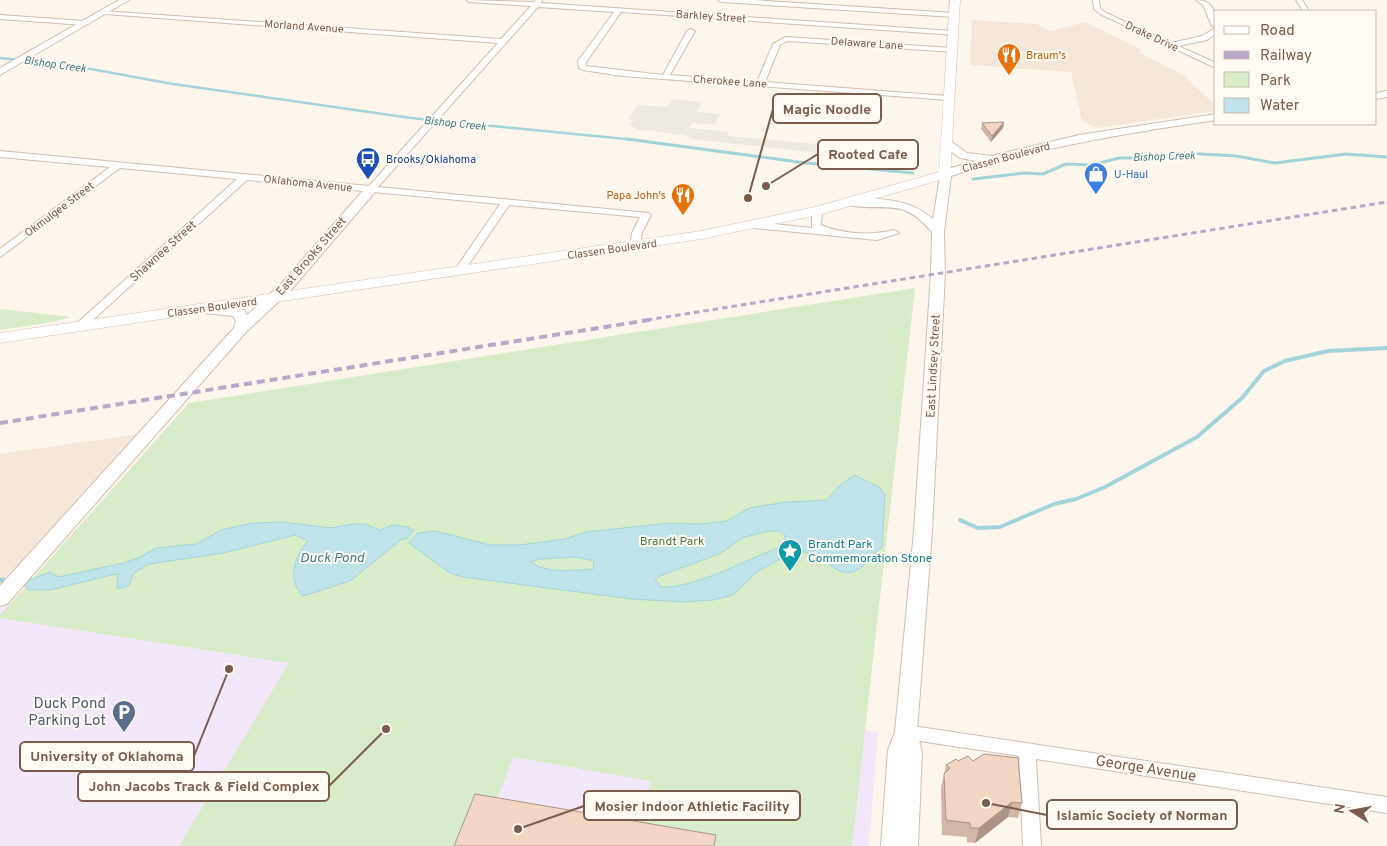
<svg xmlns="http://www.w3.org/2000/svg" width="1387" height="846" font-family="Overpass,sans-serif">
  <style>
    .residential { fill: #f5e8da }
    .industrial { fill: #efe9e4 }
    .education { fill: #f3e8fa }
    .green { fill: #d8ecc9 }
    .water { fill: #bfe3e8; stroke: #a5d3da; fill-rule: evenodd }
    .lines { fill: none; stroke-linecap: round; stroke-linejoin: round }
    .stream-far3 { stroke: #a5d3da; stroke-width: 2.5 }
    .stream-far2 { stroke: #a5d3da; stroke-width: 3 }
    .stream-far1 { stroke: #a5d3da; stroke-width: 4 }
    .stream { stroke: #a5d3da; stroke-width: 5 }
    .minor-casing { stroke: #d1beb0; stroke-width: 2 }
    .tertiary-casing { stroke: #d1beb0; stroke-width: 2 }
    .secondary-casing { stroke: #d6c0b0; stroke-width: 1 }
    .minor { fill: #fff; fill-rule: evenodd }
    .tertiary { fill: #fff; fill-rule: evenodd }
    .secondary { fill: #fff; fill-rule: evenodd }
    .rail-far1 { stroke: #b9a8c9; stroke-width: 3; stroke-dasharray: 5.5 4; stroke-linecap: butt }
    .rail { stroke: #b9a8c9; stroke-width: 4; stroke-dasharray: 8 5; stroke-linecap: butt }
    .wall { fill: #d1b7a8 }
    .shaded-wall { fill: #aa9588 }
    .building { fill: #f3d5c3; stroke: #aa9588 }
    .labels { text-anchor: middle; stroke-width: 4; stroke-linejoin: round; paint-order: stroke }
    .far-street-label { font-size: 11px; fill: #7a5c4d; stroke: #fffaf3 }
    .far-food-label { font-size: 11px; fill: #c56008; stroke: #fffaf3; text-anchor: start }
    .far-water-label { font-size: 11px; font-style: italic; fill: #437c86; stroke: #fffaf3 }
    .far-transit-label { font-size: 11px; fill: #164399; stroke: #fffaf3; text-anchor: start }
    .far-shop-label { font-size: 11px; fill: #366cbe; stroke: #fffaf3; text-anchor: start }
    .street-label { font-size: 12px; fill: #7a5c4d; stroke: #fffaf3 }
    .park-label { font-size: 12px; fill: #537a41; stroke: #fffaf3 }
    .culture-label { font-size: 12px; fill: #0d838f; stroke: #fffaf3; text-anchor: start }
    .water-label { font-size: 14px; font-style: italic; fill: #437c86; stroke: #fffaf3 }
    .near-service-label { font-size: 15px; fill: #4e5e75; stroke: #fffaf3; text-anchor: end }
    .near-street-label { font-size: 15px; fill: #7a5c4d; stroke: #fffaf3 }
    .leader { fill: none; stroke: #7a5c4d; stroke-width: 2 }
    .callout-dot { fill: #7a5c4d; stroke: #fffaf3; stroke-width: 2 }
    .callout { fill: #fffaf3; stroke: #7a5c4d; stroke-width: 2 }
    .callout-label { font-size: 14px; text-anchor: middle; font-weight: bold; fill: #7a5c4d }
  </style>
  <rect width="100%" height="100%" fill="#fdf6ec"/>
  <path class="residential" d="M972,20L1037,24L1051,31L1085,22L1143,50L1138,52L1189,78H1185L1216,105V111L1097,128L1082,121L1071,72L970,65Z
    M140,434L0,588V454Z"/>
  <path class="industrial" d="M672,99L702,102L697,112L720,114L715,125L691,123L689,128L729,132L728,136L849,147L847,156L691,139L688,136L649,130L643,132L628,124L632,122L633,120L628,119L637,105L667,107Z"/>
  <path class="education" d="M5,602L878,732L869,846H0V607Z"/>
  <path class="green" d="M915,288L852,846H658L635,842L651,781L513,757L494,808L467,846H179L289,663L0,618V615L189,403Z
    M0,309L71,317L53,322L0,330Z"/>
  <path class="water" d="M854,475L879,487L885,495L882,547C874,554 867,564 859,569C841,580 829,562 816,556C810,553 803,552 797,550L758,571L733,595L713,600L684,602L632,599L463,577L450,573L409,543L418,533L435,531L490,545H520L565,539L586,532L670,523L700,524L727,521L749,508L787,502L827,500L839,486ZM768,531H779L784,534L786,541L780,547C750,558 691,590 661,587L655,579L660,576L721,553L742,538ZM577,557L594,561L593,569C575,570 545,574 531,562L539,559Z
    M283,522L331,528L353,524H365L380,530L393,525L409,527V529L414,530L407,539H402L350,581L303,596C287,580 294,557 308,541L295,535L223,553L149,564L134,573L129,585L124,588H117L118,574H115L50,590H28L24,585L29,580L50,572L58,577L68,575L123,563L138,558L156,548L196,544L221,530L252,523Z"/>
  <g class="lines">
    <path class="stream-far3" d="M0,58L63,64L173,84L411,118L636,140"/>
    <path class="stream-far2" d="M627,139L806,163L913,173
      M973,179L1025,173L1043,174L1066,164L1092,165L1119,158H1146L1185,153L1236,156L1275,163L1346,154L1387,157"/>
    <path class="stream-far1" d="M960,520L978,528L1000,527L1054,504L1076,499L1105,487L1197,437L1242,398L1264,371L1285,361L1328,351L1387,348"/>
    <path class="stream" d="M0,580L10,581"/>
    <g class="minor-casing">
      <path id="minor" d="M466,0L534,2L536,0H542L541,3L953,31L957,33L956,35L621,12L585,64L586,66L663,75L687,31L691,29L695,31L670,75L757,82L773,44L786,37L952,48L956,50L955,52L787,41L780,45L765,82L948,96L952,98L948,100L622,76L583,70L579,68L578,61L614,12L538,7L378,187L649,213L651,215L642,233L639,248L635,249L630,246L632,233L640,217L509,205L463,273L459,274L454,271L500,204L247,180L84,328H76L74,326L76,324L237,179L120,168L0,257V249L110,167L0,157V151L369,186L498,43L105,14L103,13V11L501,39L531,6L469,2Z
        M718,0H752L954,13L957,15L954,17L721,2Z
        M1093,0H1099L1100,8L1106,13L1171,43L1202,36L1215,28L1212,26L1203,5L1196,0C1216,0 1216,17 1216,33L1207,40L1178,46L1216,63V68L1102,15L1094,9Z
        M1296,0H1302L1309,11H1303Z
        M0,15L85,21L89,23L85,25L0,19Z
        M817,208L822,211L821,225C843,234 870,236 894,230L899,233L877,240L754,228L749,225L754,222L812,228V211Z
        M906,725L1387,797V813L1036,759L1041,846H1023L1019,756L906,739L900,737L898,732L900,727Z"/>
    </g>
    <g class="tertiary-casing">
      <path id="tertiary" d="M119,0H129L0,75V68Z
        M1387,91V97L1376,99V93Z
        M1216,114V120C1126,133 1037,148 951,176L944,232L945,273L932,531L917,732L922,752L918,846H881L888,750L895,732L914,531L931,273L932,232C924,223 915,214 904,210C889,204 853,211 845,202L851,198C881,199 909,198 933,219L941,171L976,161L960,158L944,146V142H952L967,153L991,156L1079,135Z
        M371,185L375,186L377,189L375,192L291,290L246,332L7,604L0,606V586L234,328L236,321L233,316L194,312L192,309L194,306L230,307L244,310L247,315L281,284L367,186Z"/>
    </g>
    <g class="secondary-casing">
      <path id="secondary" d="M950,0H960L950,177L822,214L701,239L0,343V333L701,231L815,207L939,172Z"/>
    </g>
    <use href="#minor" class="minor"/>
    <use href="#tertiary" class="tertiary"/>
    <use href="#secondary" class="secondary"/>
    <path class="rail-far1" d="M647,320L1387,202"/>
    <path class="rail" d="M0,423L655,319"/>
  </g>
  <path class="wall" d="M1004,122L1003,128L991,142L981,129L982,123Z
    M958,761H973L1022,803L1018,818L1008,817L975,843L967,842V837L942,835L941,788L944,774L946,765Z"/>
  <path class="shaded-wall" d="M1004,122L1003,128L991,142L992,136Z
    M1012,802L1008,817L975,843L979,828Z"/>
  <path class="building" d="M1004,122L992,136L982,123Z
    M984,754L1018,758L1022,803L1012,802L979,828H971L970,823L946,820L944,774L950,768L946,765L956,759L958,761L968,756L973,761Z
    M475,794L716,835L714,846H454Z"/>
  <defs>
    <g id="restaurant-pin" transform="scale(1.25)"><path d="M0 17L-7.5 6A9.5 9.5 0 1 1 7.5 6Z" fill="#e8710a" stroke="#fffaf3"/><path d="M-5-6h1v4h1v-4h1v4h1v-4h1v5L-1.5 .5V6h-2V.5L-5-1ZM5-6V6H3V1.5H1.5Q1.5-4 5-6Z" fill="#fff"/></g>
    <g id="bus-pin" transform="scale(1.25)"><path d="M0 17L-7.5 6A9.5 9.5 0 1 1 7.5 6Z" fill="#1a4fb4" stroke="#fffaf3"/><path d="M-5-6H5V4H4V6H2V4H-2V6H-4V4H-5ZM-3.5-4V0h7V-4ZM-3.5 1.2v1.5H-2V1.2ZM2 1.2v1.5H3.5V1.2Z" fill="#fff"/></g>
    <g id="shop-pin" transform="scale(1.25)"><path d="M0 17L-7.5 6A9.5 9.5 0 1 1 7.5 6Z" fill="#3f7fe0" stroke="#fffaf3"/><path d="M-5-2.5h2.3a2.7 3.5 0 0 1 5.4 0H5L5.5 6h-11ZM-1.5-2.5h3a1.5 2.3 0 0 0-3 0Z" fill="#fff"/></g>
    <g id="sight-pin" transform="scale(1.25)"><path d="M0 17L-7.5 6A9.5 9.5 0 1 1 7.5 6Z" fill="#0f9aa8" stroke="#fffaf3"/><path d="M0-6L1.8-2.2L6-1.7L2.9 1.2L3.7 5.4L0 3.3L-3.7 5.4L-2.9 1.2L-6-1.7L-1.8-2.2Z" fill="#fff"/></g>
    <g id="parking-pin" transform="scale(1.25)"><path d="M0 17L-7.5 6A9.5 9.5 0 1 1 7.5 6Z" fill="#5c6f8a" stroke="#fffaf3"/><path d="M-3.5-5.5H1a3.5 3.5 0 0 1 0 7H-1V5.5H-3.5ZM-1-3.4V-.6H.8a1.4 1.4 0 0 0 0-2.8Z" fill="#fff"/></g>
  </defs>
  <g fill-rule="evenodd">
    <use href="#restaurant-pin" x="1009" y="55"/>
    <use href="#bus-pin" x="368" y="159"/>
    <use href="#shop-pin" x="1096" y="174"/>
    <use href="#restaurant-pin" x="683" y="195"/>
    <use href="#sight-pin" x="790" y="551"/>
    <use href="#parking-pin" x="124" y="712"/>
  </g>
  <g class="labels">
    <g class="far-street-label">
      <text transform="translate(711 16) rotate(4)" y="4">Barkley Street</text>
      <text transform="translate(304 26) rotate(4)" y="4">Morland Avenue</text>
      <text transform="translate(1152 36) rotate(25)" y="4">Drake Drive</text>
      <text transform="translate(867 43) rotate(4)" y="4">Delaware Lane</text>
      <text transform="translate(730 81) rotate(4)" y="4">Cherokee Lane</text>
      <text transform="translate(1006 157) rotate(-15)" y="4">Classen Boulevard</text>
      <text transform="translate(308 183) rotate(6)" y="4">Oklahoma Avenue</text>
      <text transform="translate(59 209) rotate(-37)" y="4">Okmulgee Street</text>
      <text transform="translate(612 249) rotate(-8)" y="4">Classen Boulevard</text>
      <text transform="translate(212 307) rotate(-8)" y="4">Classen Boulevard</text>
    </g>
    <g class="far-food-label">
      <text x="1026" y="59">Braum's</text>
      <text x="666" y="199" text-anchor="end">Papa John's</text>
    </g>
    <g class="far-water-label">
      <text transform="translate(55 64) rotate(8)" y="4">Bishop Creek</text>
      <text transform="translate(455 123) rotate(6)" y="4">Bishop Creek</text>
      <text transform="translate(1164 156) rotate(-2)" y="4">Bishop Creek</text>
    </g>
    <g class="far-transit-label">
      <text x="386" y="163">Brooks/Oklahoma</text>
    </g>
    <g class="far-shop-label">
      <text x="1114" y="178">U-Haul</text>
    </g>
    <g class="street-label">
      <text transform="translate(163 251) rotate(-42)" y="4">Shawnee Street</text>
      <text transform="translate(311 256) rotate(-49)" y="4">East Brooks Street</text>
      <text transform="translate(933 366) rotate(-87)" y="4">East Lindsey Street</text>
    </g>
    <g class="park-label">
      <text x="672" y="545">Brandt Park</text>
    </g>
    <g class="culture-label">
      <text x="808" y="548">Brandt Park<tspan x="808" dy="14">Commemoration Stone</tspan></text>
    </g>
    <g class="water-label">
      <text x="332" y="562">Duck Pond</text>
    </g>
    <g class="near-service-label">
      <text x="106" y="708">Duck Pond<tspan x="106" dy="17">Parking Lot</tspan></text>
    </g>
    <g class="near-street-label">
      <text transform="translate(1146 768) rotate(9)" y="5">George Avenue</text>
    </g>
  </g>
  <path class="leader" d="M748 198L773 109M766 186L818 154M229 669L194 756M386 729L329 786M518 829L584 806M986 803L1047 815"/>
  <g class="callout-dot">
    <circle cx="748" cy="198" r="5"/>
    <circle cx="766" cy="186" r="5"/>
    <circle cx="229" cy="669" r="5"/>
    <circle cx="386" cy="729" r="5"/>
    <circle cx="518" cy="829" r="5"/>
    <circle cx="986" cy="803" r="5"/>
  </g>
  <g class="callout">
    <rect x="773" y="94" width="108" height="29" rx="5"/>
    <rect x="818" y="140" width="100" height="29" rx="5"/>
    <rect x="20" y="742" width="174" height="29" rx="5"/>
    <rect x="78" y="772" width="251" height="29" rx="5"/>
    <rect x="584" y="791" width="216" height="29" rx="5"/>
    <rect x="1047" y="800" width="190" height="29" rx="5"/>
  </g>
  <g class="callout-label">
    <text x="827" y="114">Magic Noodle</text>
    <text x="868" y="159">Rooted Cafe</text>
    <text x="107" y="761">University of Oklahoma</text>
    <text x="204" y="791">John Jacobs Track &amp; Field Complex</text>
    <text x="692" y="811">Mosier Indoor Athletic Facility</text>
    <text x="1142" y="820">Islamic Society of Norman</text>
  </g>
  <rect x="1214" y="10" width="162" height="115" fill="#fffaf3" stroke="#cabbb1"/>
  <rect x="1224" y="26" width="25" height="8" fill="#ffffff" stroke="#cabbb1"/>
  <text x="1260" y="35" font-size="15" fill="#7a5c4d">Road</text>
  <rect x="1224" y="51" width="25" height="8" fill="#b9a8c9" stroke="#cabbb1"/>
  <text x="1260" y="60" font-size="15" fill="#7a5c4d">Railway</text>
  <rect x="1224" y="72" width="25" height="15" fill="#d8ecc9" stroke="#cabbb1"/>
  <text x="1260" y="85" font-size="15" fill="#7a5c4d">Park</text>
  <rect x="1224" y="98" width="25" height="15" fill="#bfe3e8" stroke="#cabbb1"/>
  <text x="1260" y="110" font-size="15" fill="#7a5c4d">Water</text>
  <g transform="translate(1352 811) rotate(281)" stroke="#fffaf3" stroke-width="4" paint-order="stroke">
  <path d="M0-4L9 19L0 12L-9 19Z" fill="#7a5c4d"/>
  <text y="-8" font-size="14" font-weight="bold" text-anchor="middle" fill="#7a5c4d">N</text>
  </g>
</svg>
